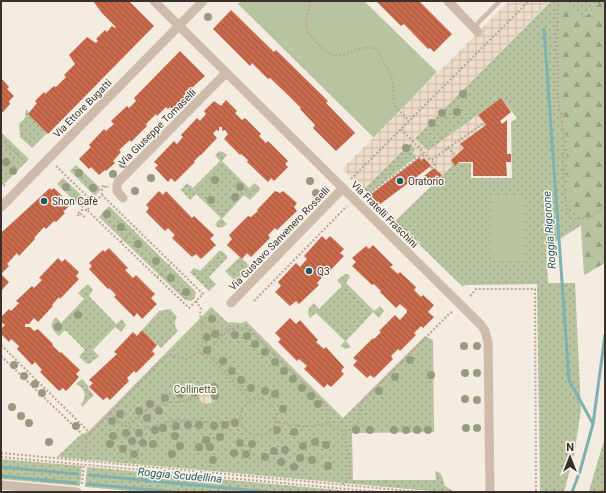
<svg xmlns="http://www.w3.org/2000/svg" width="606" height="493" font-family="Roboto,sans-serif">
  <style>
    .grass { fill: url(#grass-dots) }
    .forest { fill: url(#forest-firs) }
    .garden { fill: #b8c4a0 }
    .plaza { fill: url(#plaza-grid) }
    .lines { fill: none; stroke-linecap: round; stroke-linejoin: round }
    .stream { stroke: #7fb0b2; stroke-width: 3 }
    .building { fill: url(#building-back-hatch) }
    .path { stroke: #b9a596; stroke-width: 2; stroke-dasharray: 2 2; stroke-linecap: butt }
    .lane { stroke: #cdbbac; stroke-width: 4.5 }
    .street { stroke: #cdbbac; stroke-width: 9 }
    .tree { fill: #969b7f }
    .poi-dot { fill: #1f5a5e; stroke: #fbf5ee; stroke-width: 1.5 }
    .labels { text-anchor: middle; stroke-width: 3; stroke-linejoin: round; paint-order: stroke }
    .street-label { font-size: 10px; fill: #3b302b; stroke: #fbf5ee }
    .poi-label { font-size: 10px; fill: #3b302b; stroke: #fbf5ee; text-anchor: start }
    .park-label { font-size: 10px; fill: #4a5a2e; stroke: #fbf5ee }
    .water-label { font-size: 11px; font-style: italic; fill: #1f5a5e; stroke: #fbf5ee }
  </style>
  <defs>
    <pattern id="grass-dots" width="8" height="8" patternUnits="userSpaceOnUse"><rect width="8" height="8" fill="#b8c4a0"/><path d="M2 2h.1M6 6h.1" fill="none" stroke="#97a083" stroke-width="1.8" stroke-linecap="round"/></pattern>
    <pattern id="forest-firs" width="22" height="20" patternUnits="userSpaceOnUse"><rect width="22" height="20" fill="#b8c4a0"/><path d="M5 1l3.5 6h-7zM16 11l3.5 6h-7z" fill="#97a083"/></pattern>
    <pattern id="plaza-grid" width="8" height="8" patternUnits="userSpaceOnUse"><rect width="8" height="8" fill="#ecdcc8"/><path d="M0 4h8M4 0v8" fill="none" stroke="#cbbdac"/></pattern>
    <pattern id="building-back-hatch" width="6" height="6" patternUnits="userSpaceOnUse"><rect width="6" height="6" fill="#c8694b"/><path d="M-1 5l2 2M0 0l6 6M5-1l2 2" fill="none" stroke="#a4573f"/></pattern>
  </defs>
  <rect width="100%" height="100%" fill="#f4ebe1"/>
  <path class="grass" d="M551,1H605V210L546,248L548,283H575L581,410L574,455L564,492H540L537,284L468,285L462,286L395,221L454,164L455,165L458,163H471V178H512L511,122L517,118L501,98L428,151L415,138Z
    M26,109L29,112L28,114L47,133L32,148L20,137L19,124L25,118Z
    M1,132L29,159L3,185L1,183Z
    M410,143L415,149L413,153L417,156L369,194L364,189Z
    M220,151L223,152L227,155L222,161L249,188L255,183L260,188L259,191L250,200L244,195L222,219L227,224L223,227L219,228L215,224L221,218L196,194L190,200L181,190L187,183L193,188L220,161L215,155Z
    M76,165L101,189L95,196L70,171Z
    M63,178L89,202L82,208L57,184Z
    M109,206L194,290L196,293L194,299L191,301L185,300L99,217Z
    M219,251H222L227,256V258L209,277L216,284L209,291L190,272L194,268L200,271Z
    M240,257L251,267L236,282L225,271Z
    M345,274H348L350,277L346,283L374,311L380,306L384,311L379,318L373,312L346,341L351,347L346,349L340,346L345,341L316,313L310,318L308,313L309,308L314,303L319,309L342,286L337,280Z
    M88,284L93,290L89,296L116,324L122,319L126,325L121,332L115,327L93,350L99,356L89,364L86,363L79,357L85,350L65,330L59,336C52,330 48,325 56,317L61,323L84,299L78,293Z
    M211,307L227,322L242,323L246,321L343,418L425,336L433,340L434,432L352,433L353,480H436L435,471C444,473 442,479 445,486L453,491L480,492H442L57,457L79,436L89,431Z
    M170,309L177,317C174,322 174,326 178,331L161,348L142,330L159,311Z
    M82,379L89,387L88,388L94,395L82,407L81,405C87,396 86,389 76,384Z
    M605,437V492H589L591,484Z
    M1,459L82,466L80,486L1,479Z
    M87,467L359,492H143L85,487Z"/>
  <path class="forest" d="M560,1H567L584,18L599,4L596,1H605V263L584,275L580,213L570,203L567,173V137L560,98L558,49Z"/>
  <path class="garden" d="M241,1H364L437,72L374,138L238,4Z
    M491,197H523V259H490Z"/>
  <path class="plaza" d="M509,1H550L415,138L428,151L478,115L486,125L460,144L464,148L451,160L454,164L442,175L434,168L432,170L424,159L421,161L413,153L415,149L410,143L364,189L342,169Z
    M199 396a8 8 0 1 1 16 0a8 8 0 1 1-16 0Z"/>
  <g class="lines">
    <path class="stream" d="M544,29L569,380L593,424
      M1,467L78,474
      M89,475L270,492
      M1,476L76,483
      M87,484L175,492
      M572,492L580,471L593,424L605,335"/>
  </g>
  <path class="building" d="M93,1H129L154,26L48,134L28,114L37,103L35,101L44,92L45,94L54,86L56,87L66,77L64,75L75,64L69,55L87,37L96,43L98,41L96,39L105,30L107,32L112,26L115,28L116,27L102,13Z
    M376,1H419L452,34L434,52L430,48L428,49L404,24L401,26Z
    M231,10L274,52L276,50L328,101L326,103L355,133L336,151L313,128L315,125L300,109L301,108L290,97L270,78L268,79L252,63L250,66L213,29Z
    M180,51L205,76L183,96L189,101L176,113L170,107L168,109L166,107L157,116L156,114L146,124L147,126L131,142L130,140L119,150L121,152L113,161L115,163L106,171L105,170L99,175L91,167L89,169L79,159L91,147L89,145L104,129L106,131L114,124L111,121L127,106L129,108L136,101L134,98Z
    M1,78L9,87L7,89L14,96L9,101L10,104L3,112H1Z
    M501,98L511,112L500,121L502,124L507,120V154H511V162H506L507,176H473V162H459L455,166L451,160L464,148L460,144L486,125L478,115Z
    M226,100L237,111L235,113L242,120L245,118L261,134L259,136L266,143L268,141L288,161L285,164L288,167L274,181L271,178L268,182L247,162L248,160L241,154L240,155L224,139L228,134L225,130L222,131V127H219V131L216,130L213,134L217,138L201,155H200L194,161L195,162L175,182L171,178L168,182L155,168L158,165L154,162L174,141L177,144L183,137L181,135L197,118L200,121L206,114L204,111L214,101L221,106Z
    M419,158L421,161L424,158L431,166L379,205L370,195Z
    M434,168L442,175L432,185L424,176Z
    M50,188L51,190L54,188L62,196L60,198L69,206L63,212L65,213L56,222L54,221L46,229L44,227L34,238L35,239L19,256L17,253L7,264L9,266L1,274L9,282L1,291V233Z
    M159,191L163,195L166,191L192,218L194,216L214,235L210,239L216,245L201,259L196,254L192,257L172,238L175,235L168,228L165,231L146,212L149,208L146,205Z
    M275,191L280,193L283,191L289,196L297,203L294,207L297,211L277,230L275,228L268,235L270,238L251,257L247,253L242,259L227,245L232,239L229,235L248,216L251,217L258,211L257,210Z
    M322,236L326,240L330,236L344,249L340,253L344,256L325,276L324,275L317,283L319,285L299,304L296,301L290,306L275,292L281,286L278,282L296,263L300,267L307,259L304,256Z
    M373,245L393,265L390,267L398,274L400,272L416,287L414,290L421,297L423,295L434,305L428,312L434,317L423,328L421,326L414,333L416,335L400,351L398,349L391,356L393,359L374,378L370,375L367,378L353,365L357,361L353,358L373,338L374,339L381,332L379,331L395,315L400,320L407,312V310L400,304L396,308L380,292L381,291L374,284L372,285L352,266L356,262L352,258L366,246L369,249Z
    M109,248L128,268L125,270L133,278L136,275L155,294L151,298L157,304L142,319L137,313L134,317L114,297L116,295L109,288L108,289L89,269L92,266L89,263L103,250L105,252Z
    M58,258L62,262L65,259L79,272L76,276L79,279L60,299L59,297L52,305L53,306L38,322L34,318L29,324H25V327H30L34,331L38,329L53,344L52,345L60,353L61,352L80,370L76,374L79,377L71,386L66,391L63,388L59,391L40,372L42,370L35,362L32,365L17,349L19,346L11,339L9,342L1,334V329L5,325L1,322V317L9,309L11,311L19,303L16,301L32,286L34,288L42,280L39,278Z
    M290,318L296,324L300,320L318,340L316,342L324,349L326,347L344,367L341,371L344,374L331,387L327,384L324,388L304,369L307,366L299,359L297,361L278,342L281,339L275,333Z
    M142,330L157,345L152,351L155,354L136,373L134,371L127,378L129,381L110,400L107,397L103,400L89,387L93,383L89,380L117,354L114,352L133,332L137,336Z"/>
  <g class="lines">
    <path class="path" d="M310,1C311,11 303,18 307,28C308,34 314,39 318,43C340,71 352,41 377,49L390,73L393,85L394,105L409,121
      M558,1L556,49L558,70L557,94L564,135L563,161L565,197L567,210L570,219L588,218L605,207
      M401,129L431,160L484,123
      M1,139L27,164
      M447,148L456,155
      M420,160L425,154
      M56,166L94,203L87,210L189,308L203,294L102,195L94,203
      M431,168L435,164L431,160
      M351,179L529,1
      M1,182L5,186
      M102,195V187L104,185L106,188L108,186
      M367,196L424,153
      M85,217L81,214L79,216L77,214L82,210H87
      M121,242L136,228
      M157,277L172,262
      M470,296L476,289H535L536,492
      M196,301L201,309C198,321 205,329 218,330C226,331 234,327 243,328C247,329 251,332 254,335L327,406C327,411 326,418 329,422C335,433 351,434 358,423C361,417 360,410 360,404L450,313L453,312
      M254,301L347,206
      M218,330L220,333V338
      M1,345L90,433
      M199,353L205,354L212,359L251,400
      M205,354L225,333L233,329
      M1,356L84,436L87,437L164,357L171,355L186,359C207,350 203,341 201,322
      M240 417a18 18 0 1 1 36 0a18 18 0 1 1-36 0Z
      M110,413L125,426L135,430L143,429L171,421L180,420L219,423L240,418
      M275,422L306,427L330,423
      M125,426L149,409L159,405L199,398
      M342,430L350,463V475L342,485
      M1,453L420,492
      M1,457L379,492
      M85,460L87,437
      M82,484L84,464"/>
    <path class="lane" d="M474,27L500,1"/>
    <path class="street" d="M154,1L481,325L485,331L488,342L490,492
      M448,1L478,32
      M123,198L117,191V185L118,182L226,73
      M1,207L203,1
      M231,303L343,188
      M1,485L77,492"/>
  </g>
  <g class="tree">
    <circle cx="208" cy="17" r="4"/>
    <circle cx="463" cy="94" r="4"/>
    <circle cx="457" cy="112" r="4"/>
    <circle cx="442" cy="113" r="4"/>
    <circle cx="432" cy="123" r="4"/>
    <circle cx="406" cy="148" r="4"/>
    <circle cx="6" cy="162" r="4"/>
    <circle cx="123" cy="164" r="4"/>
    <circle cx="13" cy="171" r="4"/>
    <circle cx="79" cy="173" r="4"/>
    <circle cx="113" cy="174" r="4"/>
    <circle cx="151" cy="178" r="4"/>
    <circle cx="215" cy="180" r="4"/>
    <circle cx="310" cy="181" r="4"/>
    <circle cx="66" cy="187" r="4"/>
    <circle cx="240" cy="187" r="4"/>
    <circle cx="93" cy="188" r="4"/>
    <circle cx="135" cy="191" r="4"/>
    <circle cx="316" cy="193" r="4"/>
    <circle cx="235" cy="197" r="4"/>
    <circle cx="79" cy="200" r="4"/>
    <circle cx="211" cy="200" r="4"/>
    <circle cx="107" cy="214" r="4"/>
    <circle cx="121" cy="227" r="4"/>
    <circle cx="138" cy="244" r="4"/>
    <circle cx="156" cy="261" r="4"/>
    <circle cx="171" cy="278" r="4"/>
    <circle cx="186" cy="292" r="4"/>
    <circle cx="78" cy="315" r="4"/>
    <circle cx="212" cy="319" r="4"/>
    <circle cx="58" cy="327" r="4"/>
    <circle cx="215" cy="334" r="4"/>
    <circle cx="235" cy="335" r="4"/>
    <circle cx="247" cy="336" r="4"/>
    <circle cx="207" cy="337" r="4"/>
    <circle cx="255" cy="344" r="4"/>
    <circle cx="464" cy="346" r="4"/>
    <circle cx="477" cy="346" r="4"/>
    <circle cx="207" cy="350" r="4"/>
    <circle cx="265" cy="352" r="4"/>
    <circle cx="410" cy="360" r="4"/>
    <circle cx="223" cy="361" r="4"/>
    <circle cx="275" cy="362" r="4"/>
    <circle cx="14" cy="365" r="4"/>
    <circle cx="232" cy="371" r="4"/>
    <circle cx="284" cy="371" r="4"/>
    <circle cx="465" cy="373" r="4"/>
    <circle cx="477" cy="373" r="4"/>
    <circle cx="431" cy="375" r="4"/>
    <circle cx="24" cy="376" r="4"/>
    <circle cx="395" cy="377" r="4"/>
    <circle cx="293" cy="379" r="4"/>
    <circle cx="241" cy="380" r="4"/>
    <circle cx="35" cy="384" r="4"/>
    <circle cx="214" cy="387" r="4"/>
    <circle cx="251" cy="388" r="4"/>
    <circle cx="302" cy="388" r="4"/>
    <circle cx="265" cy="391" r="4"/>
    <circle cx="379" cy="391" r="4"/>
    <circle cx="42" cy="393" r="4"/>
    <circle cx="194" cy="393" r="4"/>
    <circle cx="180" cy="394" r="4"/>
    <circle cx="275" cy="394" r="4"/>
    <circle cx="215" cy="396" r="4"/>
    <circle cx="311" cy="396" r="4"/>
    <circle cx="165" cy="398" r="4"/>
    <circle cx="465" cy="399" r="4"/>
    <circle cx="477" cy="400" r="4"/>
    <circle cx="150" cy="404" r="4"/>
    <circle cx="318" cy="404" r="4"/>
    <circle cx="12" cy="407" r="4"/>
    <circle cx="283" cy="409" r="4"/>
    <circle cx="139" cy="411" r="4"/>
    <circle cx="159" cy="411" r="4"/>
    <circle cx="120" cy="414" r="4"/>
    <circle cx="21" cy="416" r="4"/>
    <circle cx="147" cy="418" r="4"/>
    <circle cx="112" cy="421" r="4"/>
    <circle cx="29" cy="423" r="4"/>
    <circle cx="235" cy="423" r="4"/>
    <circle cx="188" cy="425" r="4"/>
    <circle cx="199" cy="425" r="4"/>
    <circle cx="225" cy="425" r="4"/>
    <circle cx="76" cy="426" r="4"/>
    <circle cx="176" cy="426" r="4"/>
    <circle cx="214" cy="426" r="4"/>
    <circle cx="163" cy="428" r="4"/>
    <circle cx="466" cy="428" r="4"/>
    <circle cx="477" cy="428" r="4"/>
    <circle cx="155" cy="430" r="4"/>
    <circle cx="277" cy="430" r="4"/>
    <circle cx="356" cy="430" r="4"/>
    <circle cx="370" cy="430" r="4"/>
    <circle cx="394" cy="430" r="4"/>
    <circle cx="406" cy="430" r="4"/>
    <circle cx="417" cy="430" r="4"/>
    <circle cx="428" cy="430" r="4"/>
    <circle cx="294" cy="432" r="4"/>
    <circle cx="126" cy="433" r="4"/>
    <circle cx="139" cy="433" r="4"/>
    <circle cx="113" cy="436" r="4"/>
    <circle cx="175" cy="436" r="4"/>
    <circle cx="220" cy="437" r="4"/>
    <circle cx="206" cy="440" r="4"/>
    <circle cx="132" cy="441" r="4"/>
    <circle cx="49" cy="442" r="4"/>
    <circle cx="315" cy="442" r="4"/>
    <circle cx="143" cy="443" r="4"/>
    <circle cx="240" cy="443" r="4"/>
    <circle cx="110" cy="444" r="4"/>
    <circle cx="153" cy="444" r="4"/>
    <circle cx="252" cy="444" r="4"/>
    <circle cx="326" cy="445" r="4"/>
    <circle cx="180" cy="446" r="4"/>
    <circle cx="303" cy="446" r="4"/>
    <circle cx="199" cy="447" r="4"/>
    <circle cx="210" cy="447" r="4"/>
    <circle cx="123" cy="449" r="4"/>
    <circle cx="285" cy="450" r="4"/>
    <circle cx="274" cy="451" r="4"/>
    <circle cx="234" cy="453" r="4"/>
    <circle cx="134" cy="454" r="4"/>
    <circle cx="172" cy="454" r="4"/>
    <circle cx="246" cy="454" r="4"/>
    <circle cx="265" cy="457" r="4"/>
    <circle cx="300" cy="458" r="4"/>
    <circle cx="213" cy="460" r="4"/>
    <circle cx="312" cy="460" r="4"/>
    <circle cx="281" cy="462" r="4"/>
    <circle cx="328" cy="466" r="4"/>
    <circle cx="294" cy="467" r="4"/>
  </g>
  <g class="poi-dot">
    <circle cx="400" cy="181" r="4"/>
    <circle cx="44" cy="201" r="4"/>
    <circle cx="309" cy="271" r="4"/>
  </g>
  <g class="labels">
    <g class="street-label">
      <text transform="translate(82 108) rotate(-45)" y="4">Via Ettore Bugatti</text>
      <text transform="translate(157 127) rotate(-45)" y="4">Via Giuseppe Tomaselli</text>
      <text transform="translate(385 214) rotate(45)" y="4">Via Fratelli Fraschini</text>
      <text transform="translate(279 238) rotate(-46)" y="4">Via Gustavo Sanvenero Rosselli</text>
    </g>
    <g class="poi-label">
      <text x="408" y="185">Oratorio</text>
      <text x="52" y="205">Shon Cafè</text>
      <text x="317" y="275">Q3</text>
    </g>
    <g class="park-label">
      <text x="195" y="393">Collinetta</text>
    </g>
    <g class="water-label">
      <text transform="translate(549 230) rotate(-94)" y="4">Roggia Rigorone</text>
      <text transform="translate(180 475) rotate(5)" y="4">Roggia Scudellina</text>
    </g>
  </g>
  <rect width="606" height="493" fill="none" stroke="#3b302b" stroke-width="4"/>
  <g transform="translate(570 457)" stroke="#fbf5ee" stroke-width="3" paint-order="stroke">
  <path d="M0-3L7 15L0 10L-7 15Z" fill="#3b302b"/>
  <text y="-6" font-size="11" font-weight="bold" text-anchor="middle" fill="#3b302b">N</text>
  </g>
</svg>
